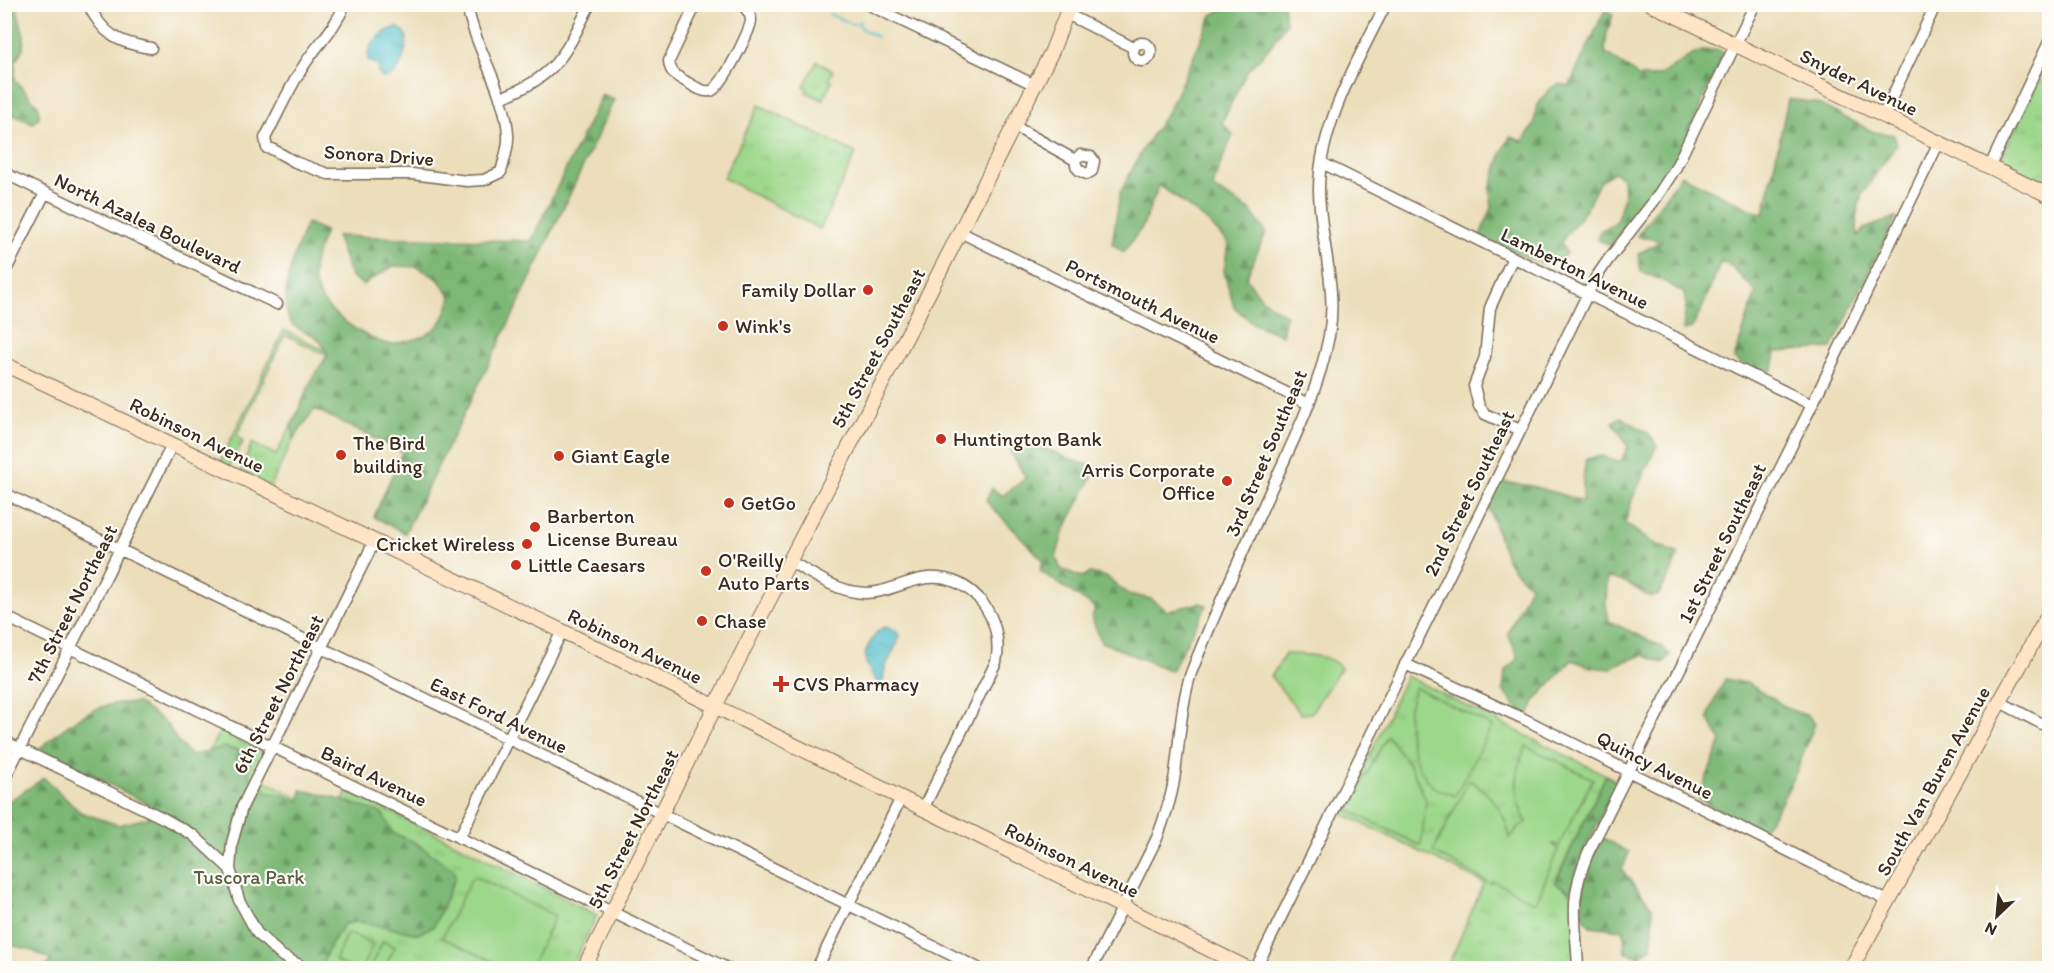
<svg xmlns="http://www.w3.org/2000/svg" width="2054" height="973" font-family="Itim,sans-serif">
  <style>
    .grass { fill: url(#grass-tufts); stroke: #6c8054; stroke-width: 1.5 }
    .forest { fill: url(#forest-firs); stroke: #5c714a; stroke-width: 1.5 }
    .pitch { fill: #9cd78a; stroke: #6c8054; stroke-width: 1.5 }
    .water { fill: url(#water-ripples); stroke: #487675; stroke-width: 1.5 }
    .lines { fill: none; stroke-linecap: round; stroke-linejoin: round }
    .stream { stroke: #54c1cc; stroke-width: 2 }
    .street-casing { stroke: #796955; stroke-width: 13 }
    .secondary-casing { stroke: #796955; stroke-width: 16 }
    .street { stroke: #fff; stroke-width: 10 }
    .secondary { stroke: #ffe4c6; stroke-width: 14 }
    .poi-dot { fill: #c8321e; stroke: #fdfcf7; stroke-width: 2 }
    .labels { text-anchor: middle; stroke-width: 4.5; stroke-linejoin: round; paint-order: stroke }
    .street-label { font-size: 20px; fill: #3b2a1e; stroke: #fdfcf7 }
    .poi-label { font-size: 20px; fill: #3b2a1e; stroke: #fdfcf7; text-anchor: start }
    .park-label { font-size: 20px; fill: #585e3e; stroke: #fdfcf7 }
  </style>
  <defs>
    <pattern id="grass-tufts" width="24" height="20" patternUnits="userSpaceOnUse" patternTransform="scale(1.5)"><rect width="24" height="20" fill="#9cd78a"/><path d="M3 7l-1-3M5 7V3M7 7l1-3M15 17l-1-3M17 17v-4M19 17l1-3" fill="none" stroke="#87b977"/></pattern>
    <pattern id="forest-firs" width="22" height="20" patternUnits="userSpaceOnUse" patternTransform="scale(1.5)"><rect width="22" height="20" fill="#7db876"/><path d="M5 1l3.5 6h-7zM16 11l3.5 6h-7z" fill="#689660"/></pattern>
    <pattern id="water-ripples" width="26" height="14" patternUnits="userSpaceOnUse" patternTransform="scale(1.5)"><rect width="26" height="14" fill="#54c1cc"/><path d="M2 4q2-2 4 0t4 0M15 11q2-2 4 0t4 0" fill="none" stroke="#479da5"/></pattern>
  </defs>
  <rect width="100%" height="100%" fill="#fdfcf7"/>
  <filter id="ink" filterUnits="userSpaceOnUse"><feTurbulence type="fractalNoise" baseFrequency=".0167" numOctaves="2"/><feDisplacementMap in="SourceGraphic" scale="12" xChannelSelector="R" yChannelSelector="G"/><feConvolveMatrix kernelMatrix="1 2 1 2 8 2 1 2 1" color-interpolation-filters="sRGB"/></filter>
  <filter id="wash" filterUnits="userSpaceOnUse"><feTurbulence type="fractalNoise" baseFrequency=".008" numOctaves="4" result="noise"/><feDisplacementMap in="SourceGraphic" scale="24" xChannelSelector="R" yChannelSelector="G"/><feGaussianBlur stdDeviation="1.35" result="paint"/><feColorMatrix in="noise" values="0 0 0 0 0 0 0 0 0 0 0 0 0 0 0 0 0 1.4 0 .05"/><feComposite in="paint" operator="in"/></filter>
  <g filter="url(#wash)">
    <rect width="100%" height="100%" fill="#ecdeba"/>
    <path class="grass" d="M2049,57V192L1998,165Z
      M817,61L833,71L829,79L832,81L823,100L806,92L808,89L804,87Z
      M759,105L856,153L820,229L723,178Z
      M284,330L334,355L270,487L240,472L252,443L276,455L327,355L285,335L237,435L243,442L229,467L220,462Z
      M1406,676L1606,775L1555,882L1575,895L1578,968H1447L1484,883L1343,814Z
      M220,730L273,757L262,779L334,817L348,791L461,846L597,915L571,968H101Z"/>
    <path class="forest" d="M5,4L16,5L24,36L23,49L15,62V80L39,107V117L33,123L5,112Z
      M1230,5H1283L1286,23L1270,47L1247,71L1222,122L1233,135L1217,172L1213,188L1250,210L1266,232L1246,278L1262,299L1286,315L1282,335L1254,324L1234,307L1224,272L1228,243L1207,221L1159,185L1143,226L1124,252L1112,244L1120,193L1144,147L1169,110L1212,15Z
      M1605,10L1613,14L1607,33L1605,52C1616,61 1628,67 1638,77C1644,77 1651,78 1657,76C1679,68 1694,44 1721,51L1723,57C1703,91 1694,131 1672,165C1656,192 1630,220 1610,245L1597,239L1600,231L1616,222L1624,196L1623,179L1614,172L1600,181L1585,211L1561,242L1566,253L1562,259H1548L1542,264L1479,237L1492,208L1490,189L1502,152L1510,137L1523,141L1534,125L1536,108L1549,89L1559,84L1569,86Z
      M602,95L614,100L516,309L405,533L374,517L402,452L315,409L294,438L292,425L313,377L328,355C325,350 322,343 318,339C312,332 300,332 293,325C274,305 297,245 307,223L325,231C320,244 312,262 313,276C314,284 320,299 326,305C338,319 370,341 389,344C394,345 401,342 407,341C435,336 445,323 451,296L438,279L418,267L393,266L363,285L351,276L336,236L531,241Z
      M1788,99L1816,103L1874,132L1894,135L1897,144L1862,194L1856,217L1858,236L1864,229L1896,217L1832,348L1776,352L1773,369L1766,377L1734,359L1756,292L1731,266L1721,261L1704,304L1692,328L1683,330L1686,306L1684,293L1662,280L1641,272L1638,254L1661,241L1637,236L1681,175L1754,211L1764,214Z
      M1621,417L1648,433L1657,445L1632,500L1625,523L1653,543L1679,554L1669,577L1658,595L1650,597L1627,583L1607,577L1606,605L1609,621L1662,647L1670,655L1663,663L1643,655L1617,664L1610,669L1591,667L1572,660L1536,699L1528,718L1517,708L1503,690L1505,672L1518,658L1513,644L1507,635L1530,586L1514,570L1506,558L1486,500L1503,482L1532,486L1583,501V478L1586,459L1602,456L1620,463L1628,447L1613,422Z
      M1018,436L1069,459L1097,468L1063,533L1056,558L1061,569L1082,577L1090,573L1107,577L1128,594L1151,599L1168,611L1199,603L1207,605L1171,671L1101,642L1092,618L1095,608L1040,571L1043,560L986,501L992,488L1002,496L1026,478L1010,451Z
      M1725,679L1747,683L1791,710L1808,716L1815,723C1801,760 1787,803 1759,832L1698,799L1721,741L1708,718L1713,703Z
      M138,703L167,724L177,741L191,756L225,747L242,751L249,760V776L270,793L284,795L300,802L301,790L325,795L382,813L393,833L414,842L454,870L455,878L434,926L418,934L361,922L345,923C337,934 322,955 323,968H45L51,960L29,949L5,944V866L7,867L9,852L5,846V804L44,778L80,812L118,825L148,818V804L40,749C60,730 86,709 113,704C121,702 130,703 138,703Z
      M1606,775L1618,782L1579,861L1571,891L1555,883Z
      M1603,838L1629,852L1622,870L1652,907L1653,928L1651,947L1640,957L1625,952L1624,930L1590,926L1582,914L1583,882L1588,864Z"/>
    <path class="pitch" d="M1285,654C1302,655 1329,653 1341,668L1311,713L1301,714L1271,677Z
      M1415,687L1492,726L1455,796L1433,787L1418,767L1410,741L1408,712Z
      M1387,736L1411,767L1426,800L1421,846L1348,810Z
      M1526,746L1593,779L1559,845L1553,844L1558,849L1537,900L1534,902L1493,881L1491,884L1433,852L1469,780C1492,794 1505,812 1510,838L1518,828L1527,822C1511,799 1516,770 1526,746Z
      M476,877L555,916L530,968H507L442,938L471,879Z
      M347,933L373,944L362,968H351L335,961Z
      M383,941L395,947L384,968L370,967Z"/>
    <path class="water" d="M397,27L405,32C410,42 402,67 393,75C390,77 387,77 383,78L378,73L379,66L368,60C365,45 383,31 397,27Z
      M885,627L895,630L900,636C895,652 883,664 883,681L878,684C868,666 858,660 872,640C876,634 877,630 885,627Z"/>
    <g class="lines">
      <path class="stream" d="M829,14L853,24H857L860,21
        M859,23L862,29L877,37"/>
    </g>
  </g>
  <g filter="url(#ink)">
    <g class="lines">
      <g class="street-casing">
        <path id="street" d="M88,4C103,35 118,43 151,48
          M345,4C334,31 317,44 303,67C288,90 278,114 265,138L267,148L272,149L295,162L328,174H412L467,181L484,180L501,172C504,160 509,147 508,135C506,91 474,48 467,4
          M696,4L669,61C670,73 676,76 685,81C692,85 703,93 711,91C721,89 751,30 751,20C751,13 746,9 742,4
          M867,4L1035,85
          M1067,14L1132,47
          M1133 52a9 9 0 1 1 18 0a9 9 0 1 1-18 0Z
          M500,98C555,78 565,55 590,4
          M1883,116L1936,4
          M1014,126L1075,160C1076,169 1079,171 1087,174L1092,171L1094,161L1091,157L1080,155L1075,160
          M1322,163L1812,405
          M1990,166L2050,40
          M4,173L277,304
          M960,232L1309,404
          M1513,257L1490,308L1485,357L1474,386L1479,406L1485,414L1520,430
          M4,274L45,193
          M4,493L978,968
          M789,561C810,572 833,589 856,592C882,597 904,580 928,578C974,574 1005,621 996,662L923,809
          M4,616L727,968
          M1405,664L1522,718L1888,901
          M2000,702L2050,728
          M4,741L163,818L193,835L230,869L239,900L257,933L282,956L305,968
          M4,780L172,445
          M459,838L562,631
          M230,869L232,843L242,807L374,542
          M817,968L901,798
          M1092,968L1157,838C1164,819 1171,800 1174,780C1180,743 1180,708 1191,673C1216,609 1245,547 1273,485C1295,437 1319,389 1329,336C1338,287 1320,240 1319,191C1318,129 1358,59 1386,4
          M1256,968L1595,279L1608,260L1654,201L1675,169L1755,4
          M1578,968C1576,920 1568,900 1588,853L1812,405L1939,142"/>
      </g>
      <g class="secondary-casing">
        <path id="secondary" d="M1651,4L2050,196
          M4,364L562,631L1247,968
          M584,968L752,633L912,326L1052,51L1070,4
          M1851,968L2050,612"/>
      </g>
      <use href="#street" class="street"/>
      <use href="#secondary" class="secondary"/>
    </g>
  </g>
  <g class="poi-dot">
    <circle cx="868" cy="290" r="6"/>
    <circle cx="723" cy="326" r="6"/>
    <circle cx="941" cy="439" r="6"/>
    <circle cx="341" cy="455" r="6"/>
    <circle cx="559" cy="456" r="6"/>
    <circle cx="1227" cy="481" r="6"/>
    <circle cx="729" cy="503" r="6"/>
    <circle cx="535" cy="527" r="6"/>
    <circle cx="527" cy="544" r="6"/>
    <circle cx="516" cy="565" r="6"/>
    <circle cx="706" cy="571" r="6"/>
    <circle cx="702" cy="621" r="6"/>
    <path d="M778 675h6v6h6v6h-6v6h-6v-6h-6v-6h6z"/>
  </g>
  <g class="labels">
    <g class="street-label">
      <text transform="translate(1859 82) rotate(26)" y="7">Snyder Avenue</text>
      <text transform="translate(379 155) rotate(4)" y="7">Sonora Drive</text>
      <text transform="translate(148 223) rotate(26)" y="7">North Azalea Boulevard</text>
      <text transform="translate(1575 268) rotate(26)" y="7">Lamberton Avenue</text>
      <text transform="translate(1143 301) rotate(26)" y="7">Portsmouth Avenue</text>
      <text transform="translate(878 348) rotate(-62)" y="7">5th Street Southeast</text>
      <text transform="translate(197 435) rotate(26)" y="7">Robinson Avenue</text>
      <text transform="translate(1266 453) rotate(-67)" y="7">3rd Street Southeast</text>
      <text transform="translate(1469 493) rotate(-64)" y="7">2nd Street Southeast</text>
      <text transform="translate(1722 543) rotate(-64)" y="7">1st Street Southeast</text>
      <text transform="translate(72 604) rotate(-63)" y="7">7th Street Northeast</text>
      <text transform="translate(635 646) rotate(26)" y="7">Robinson Avenue</text>
      <text transform="translate(278 694) rotate(-63)" y="7">6th Street Northeast</text>
      <text transform="translate(499 715) rotate(26)" y="7">East Ford Avenue</text>
      <text transform="translate(1655 765) rotate(27)" y="7">Quincy Avenue</text>
      <text transform="translate(374 776) rotate(26)" y="7">Baird Avenue</text>
      <text transform="translate(1933 781) rotate(-61)" y="7">South Van Buren Avenue</text>
      <text transform="translate(633 829) rotate(-63)" y="7">5th Street Northeast</text>
      <text transform="translate(1072 860) rotate(26)" y="7">Robinson Avenue</text>
    </g>
    <g class="poi-label">
      <text x="856" y="297" text-anchor="end">Family Dollar</text>
      <text x="735" y="333">Wink's</text>
      <text x="953" y="446">Huntington Bank</text>
      <text x="353" y="450">The Bird<tspan x="353" dy="23">building</tspan></text>
      <text x="571" y="463">Giant Eagle</text>
      <text x="1215" y="477" text-anchor="end">Arris Corporate<tspan x="1215" dy="23">Office</tspan></text>
      <text x="741" y="510">GetGo</text>
      <text x="547" y="523">Barberton<tspan x="547" dy="23">License Bureau</tspan></text>
      <text x="515" y="551" text-anchor="end">Cricket Wireless</text>
      <text x="718" y="567">O'Reilly<tspan x="718" dy="23">Auto Parts</tspan></text>
      <text x="528" y="572">Little Caesars</text>
      <text x="714" y="628">Chase</text>
      <text x="793" y="691">CVS Pharmacy</text>
    </g>
    <g class="park-label">
      <text x="249" y="884">Tuscora Park</text>
    </g>
  </g>
  <rect width="2054" height="973" fill="none" stroke="#fdfcf7" stroke-width="24"/>
  <g transform="translate(1997 916) rotate(206)" stroke="#fdfcf7" stroke-width="4.5" paint-order="stroke">
  <path d="M0-4.5L10 22L0 15L-10 22Z" fill="#3b2a1e"/>
  <text y="-9" font-size="16" font-weight="bold" text-anchor="middle" fill="#3b2a1e">N</text>
  </g>
</svg>
